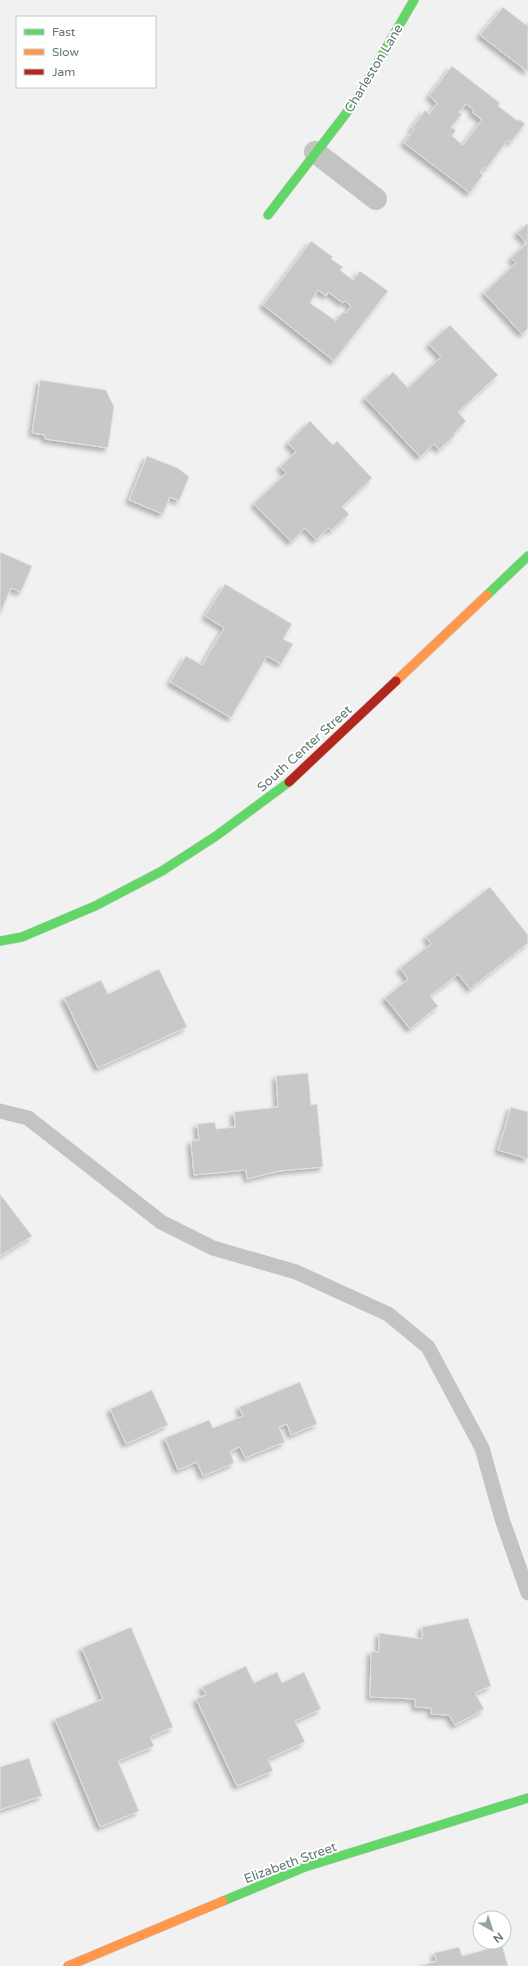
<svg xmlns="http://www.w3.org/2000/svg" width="528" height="1966" font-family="'Varela Round',sans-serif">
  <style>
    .building { fill: #c7c9c8; stroke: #e2e1e1; fill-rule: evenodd; filter: url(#shadow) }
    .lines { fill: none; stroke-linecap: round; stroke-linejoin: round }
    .fast-casing { stroke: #cccdcd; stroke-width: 10 }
    .slow-casing { stroke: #cccdcd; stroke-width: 10 }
    .jam-casing { stroke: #cccdcd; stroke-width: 10 }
    .lane { stroke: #c2c3c2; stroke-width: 15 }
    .street { stroke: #c2c3c2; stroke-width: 22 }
    .fast { stroke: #63d668; stroke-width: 9 }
    .slow { stroke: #ff974d; stroke-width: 9 }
    .jam { stroke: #b3261e; stroke-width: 9 }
    .labels { text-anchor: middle; stroke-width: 4; stroke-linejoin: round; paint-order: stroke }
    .street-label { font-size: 13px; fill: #617971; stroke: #fff }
  </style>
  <defs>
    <filter id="shadow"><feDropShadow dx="-3.5" dy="3.5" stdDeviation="2" flood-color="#0004"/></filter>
  </defs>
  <rect width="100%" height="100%" fill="#f2f1f1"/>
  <path class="building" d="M503,7L526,25L528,22V72L480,35Z
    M452,66L500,103L498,106L518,121L519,119L525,124L511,142L508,140L486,169L484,167L480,172L483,175L470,193L404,143L414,129L412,128L425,110L429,114L437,103L429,96ZM466,104L474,110L472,112L482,120L463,145L452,136L456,130L451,127L462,114L459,112Z
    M528,223V328L522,334L484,293L516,263L511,258L527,243L517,233Z
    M311,241L333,257L331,259L343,267L340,270L353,280L360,271L388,291L334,361L263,305ZM318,290L326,296L328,292L343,303L345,301L351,306L346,313L343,312L336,321L310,303Z
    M450,325L498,375L458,412L466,421L454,433L455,435L439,450L434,444L420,457L365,398L393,372L408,388L441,357L429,344Z
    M40,380L106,390L114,407L108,448L45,439V435L32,433Z
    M310,421L333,445L337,441L372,478L342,507L349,514L331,531L329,528L316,540L305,528L291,542L254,504L286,473L280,467L296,452L288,443Z
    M147,456L178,468L189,477L179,501L170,497L163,514L129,500Z
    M0,552L32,566L21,592L11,588L0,614Z
    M225,584L292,624L283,639L293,644L281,664L267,656L231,718L170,682L186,656L202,665L224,628L205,616Z
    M490,887L528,935V943L470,989L458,974L430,996L438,1006L410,1029L385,998L408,979L400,968L431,944L426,937Z
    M159,969L187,1027L98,1068L64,998L101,980L108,994Z
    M308,1073L311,1105L317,1104L323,1167L279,1171L247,1179L246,1170L194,1175L191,1141L199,1140L197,1124L215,1122L216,1129L235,1127L234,1112L278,1107L276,1076Z
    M511,1107L528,1112V1159L498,1150Z
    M0,1194L32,1236L0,1256Z
    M300,1382L317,1424L291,1435L287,1424L279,1427L285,1442L245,1458L240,1447L230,1451L234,1463L203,1476L197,1462L178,1470L165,1438L209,1420L213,1428L243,1416L239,1407Z
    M152,1390L168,1425L126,1444L110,1409Z
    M468,1618L491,1686L475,1693L484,1709L455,1725L449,1715L431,1714V1708L415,1707V1699L370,1697L371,1651L379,1652V1633L422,1639V1627Z
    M131,1627L173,1727L150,1737L154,1746L118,1761L139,1811L100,1827L55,1719L103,1699L82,1648Z
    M246,1666L254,1683L277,1672L282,1683L304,1672L321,1709L295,1721L305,1742L268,1759L273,1771L237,1786L196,1699L206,1695L202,1687Z
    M29,1758L42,1796L0,1810V1767Z
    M502,1945L508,1966H419L437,1961L434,1953L459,1947L462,1956Z"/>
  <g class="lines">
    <g class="fast-casing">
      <path id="fast" d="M268,215L354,103L414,0
        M487,595L528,556
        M0,941L22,937L95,906L162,871L216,836L289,782
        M223,1901L305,1867L528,1798"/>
    </g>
    <g class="slow-casing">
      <path id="slow" d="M396,681L487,595
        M68,1966L223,1901"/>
    </g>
    <g class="jam-casing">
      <path id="jam" d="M289,782L396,681"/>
    </g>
    <path class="lane" d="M0,1111L28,1118L161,1222L213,1248L296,1272L388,1314L428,1347L482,1448L502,1519L528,1593"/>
    <path class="street" d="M315,152L376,199"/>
    <use href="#fast" class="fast"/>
    <use href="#slow" class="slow"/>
    <use href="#jam" class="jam"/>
  </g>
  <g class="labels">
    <g class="street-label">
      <text transform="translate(373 68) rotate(-59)" y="5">Charleston Lane</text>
      <text transform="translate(304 748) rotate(-42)" y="5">South Center Street</text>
      <text transform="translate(290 1862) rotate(-20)" y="5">Elizabeth Street</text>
    </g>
  </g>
  <rect x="16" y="16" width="140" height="72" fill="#ffffff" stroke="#c0c9c6"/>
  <rect x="24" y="29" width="20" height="6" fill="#63d668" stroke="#c0c9c6"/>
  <text x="52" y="36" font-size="12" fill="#617971">Fast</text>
  <rect x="24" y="49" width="20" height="6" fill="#ff974d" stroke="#c0c9c6"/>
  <text x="52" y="56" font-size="12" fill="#617971">Slow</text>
  <rect x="24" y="69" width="20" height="6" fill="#b3261e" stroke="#c0c9c6"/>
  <text x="52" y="76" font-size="12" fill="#617971">Jam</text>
  <g transform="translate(492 1930) rotate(141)"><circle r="19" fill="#ffffff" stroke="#c0c9c6"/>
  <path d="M0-3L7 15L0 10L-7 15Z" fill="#94a39e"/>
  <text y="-6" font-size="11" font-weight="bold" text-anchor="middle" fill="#617971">N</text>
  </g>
</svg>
